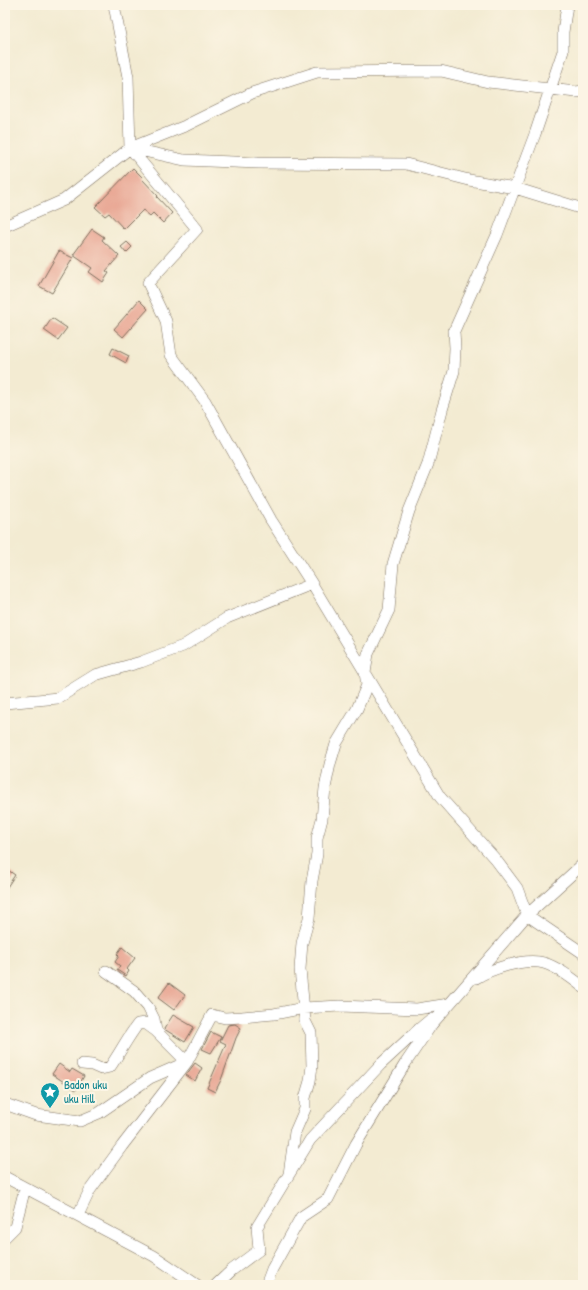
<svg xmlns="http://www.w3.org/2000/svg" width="588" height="1290" font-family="'Patrick Hand',sans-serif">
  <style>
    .building { fill: #e9a895 }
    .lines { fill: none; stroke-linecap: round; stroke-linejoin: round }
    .minor-casing { stroke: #7b6e5d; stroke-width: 12 }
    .minor { stroke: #fff; stroke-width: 11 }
    .labels { text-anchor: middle; stroke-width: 4; stroke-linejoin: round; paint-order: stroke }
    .culture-label { font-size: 12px; fill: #0d838f; stroke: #fcf5e5; text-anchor: start }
  </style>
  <rect width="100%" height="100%" fill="#fcf5e5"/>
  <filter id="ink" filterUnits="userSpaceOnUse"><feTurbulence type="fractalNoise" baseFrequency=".025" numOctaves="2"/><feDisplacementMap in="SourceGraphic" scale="8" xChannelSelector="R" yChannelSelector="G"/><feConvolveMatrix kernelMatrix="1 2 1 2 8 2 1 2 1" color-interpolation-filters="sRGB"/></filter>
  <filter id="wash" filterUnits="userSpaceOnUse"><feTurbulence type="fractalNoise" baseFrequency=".012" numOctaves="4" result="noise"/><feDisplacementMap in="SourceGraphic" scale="16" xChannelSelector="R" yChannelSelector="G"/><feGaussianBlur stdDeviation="0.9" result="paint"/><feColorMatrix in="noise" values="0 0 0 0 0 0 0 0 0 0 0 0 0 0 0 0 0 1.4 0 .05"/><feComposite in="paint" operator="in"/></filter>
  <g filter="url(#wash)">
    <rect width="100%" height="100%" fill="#f3ebd2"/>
    <g id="blocks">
      <path class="building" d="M133,168L143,178L142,179L158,196L157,197L172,213L163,223L153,213L150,216L143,210L124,229L109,213L105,216L95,207Z
        M92,229L104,237L102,240L119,256L106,271L109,273L103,282L89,272L92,268L73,255Z
        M127,242L132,247L126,253L121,247Z
        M59,251L73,258L52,293L39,286Z
        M139,300L148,309L123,337L114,329Z
        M52,318L67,328L58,340L44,330Z
        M113,348L129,356L126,363L110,354Z
        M5,868L15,875L5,890Z
        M122,947L135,958L127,969L129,971L126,976L117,970L120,966L115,962L119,956L117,954Z
        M169,983L185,995L174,1010L158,998Z
        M173,1015L194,1027L185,1042L164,1029Z
        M235,1024L241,1028L236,1038L221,1080L215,1092L207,1088L226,1044L220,1041L228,1025Z
        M211,1032L221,1037L211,1053L202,1049Z
        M195,1063L202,1068L195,1081L186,1075Z
        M59,1064L70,1072L72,1069L84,1076L76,1090L52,1074Z"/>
    </g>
  </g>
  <g filter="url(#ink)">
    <use href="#blocks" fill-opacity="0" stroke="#7b6e5d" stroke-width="1"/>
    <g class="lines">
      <g class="minor-casing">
        <path id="minor" d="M114,5L128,77L130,148L197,229L148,283L166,321L171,355L205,401L271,520L312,584L440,797L496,860L517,888L527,915L583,953
          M130,148L184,160L258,163L406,164L469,180L515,188L583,209
          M5,226L64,200L130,148L185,126L252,93L317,72L441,71L488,82L576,92L583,91
          M5,703L58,698L95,675L141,662L183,646L227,618L312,584
          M476,978C491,969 522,959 539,962C553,964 572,978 583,987
          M82,1064L92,1065L101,1069L110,1067C120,1053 127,1038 138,1024L145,1023L156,1031
          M5,1104L36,1115L80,1121L99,1113L150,1078L187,1062L156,1031L154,1019L148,1007L134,991L106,971
          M289,1174L295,1132L305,1109V1098L310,1081L312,1066L311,1033L305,1021L300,969L302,943L309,918L312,881L317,854V838L322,819L325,788L330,764L336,744L357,709L367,685L365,673L368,654L389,610L393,564L409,511L428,464L442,410L454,371L455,348L454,331L497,235L535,134L563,51V32L567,5
          M5,1177L154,1256L197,1285
          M78,1215L90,1190L122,1146L187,1062L212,1015L225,1018L242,1017L274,1014L304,1008L340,1006L417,1009L449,1004
          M5,1237L15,1227L25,1188
          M216,1285L232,1270L259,1250L257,1227L310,1140L381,1064L419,1029L431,1019
          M266,1285L272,1269L301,1217L328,1199L356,1144L405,1064L432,1024L527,915L583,864"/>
      </g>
      <use href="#minor" class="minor"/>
    </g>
  </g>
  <defs>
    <g id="sight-pin" transform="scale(1)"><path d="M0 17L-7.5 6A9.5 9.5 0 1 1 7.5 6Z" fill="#0f9aa8" stroke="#fcf5e5"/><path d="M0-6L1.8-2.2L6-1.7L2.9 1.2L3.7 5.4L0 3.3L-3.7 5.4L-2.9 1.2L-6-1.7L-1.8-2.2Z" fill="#fff"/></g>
  </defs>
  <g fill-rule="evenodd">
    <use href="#sight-pin" x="50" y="1092"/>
  </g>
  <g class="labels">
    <g class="culture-label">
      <text x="64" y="1089">Badon uku<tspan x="64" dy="14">uku Hill</tspan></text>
    </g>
  </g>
  <rect width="588" height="1290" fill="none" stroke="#fcf5e5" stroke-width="20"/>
</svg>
